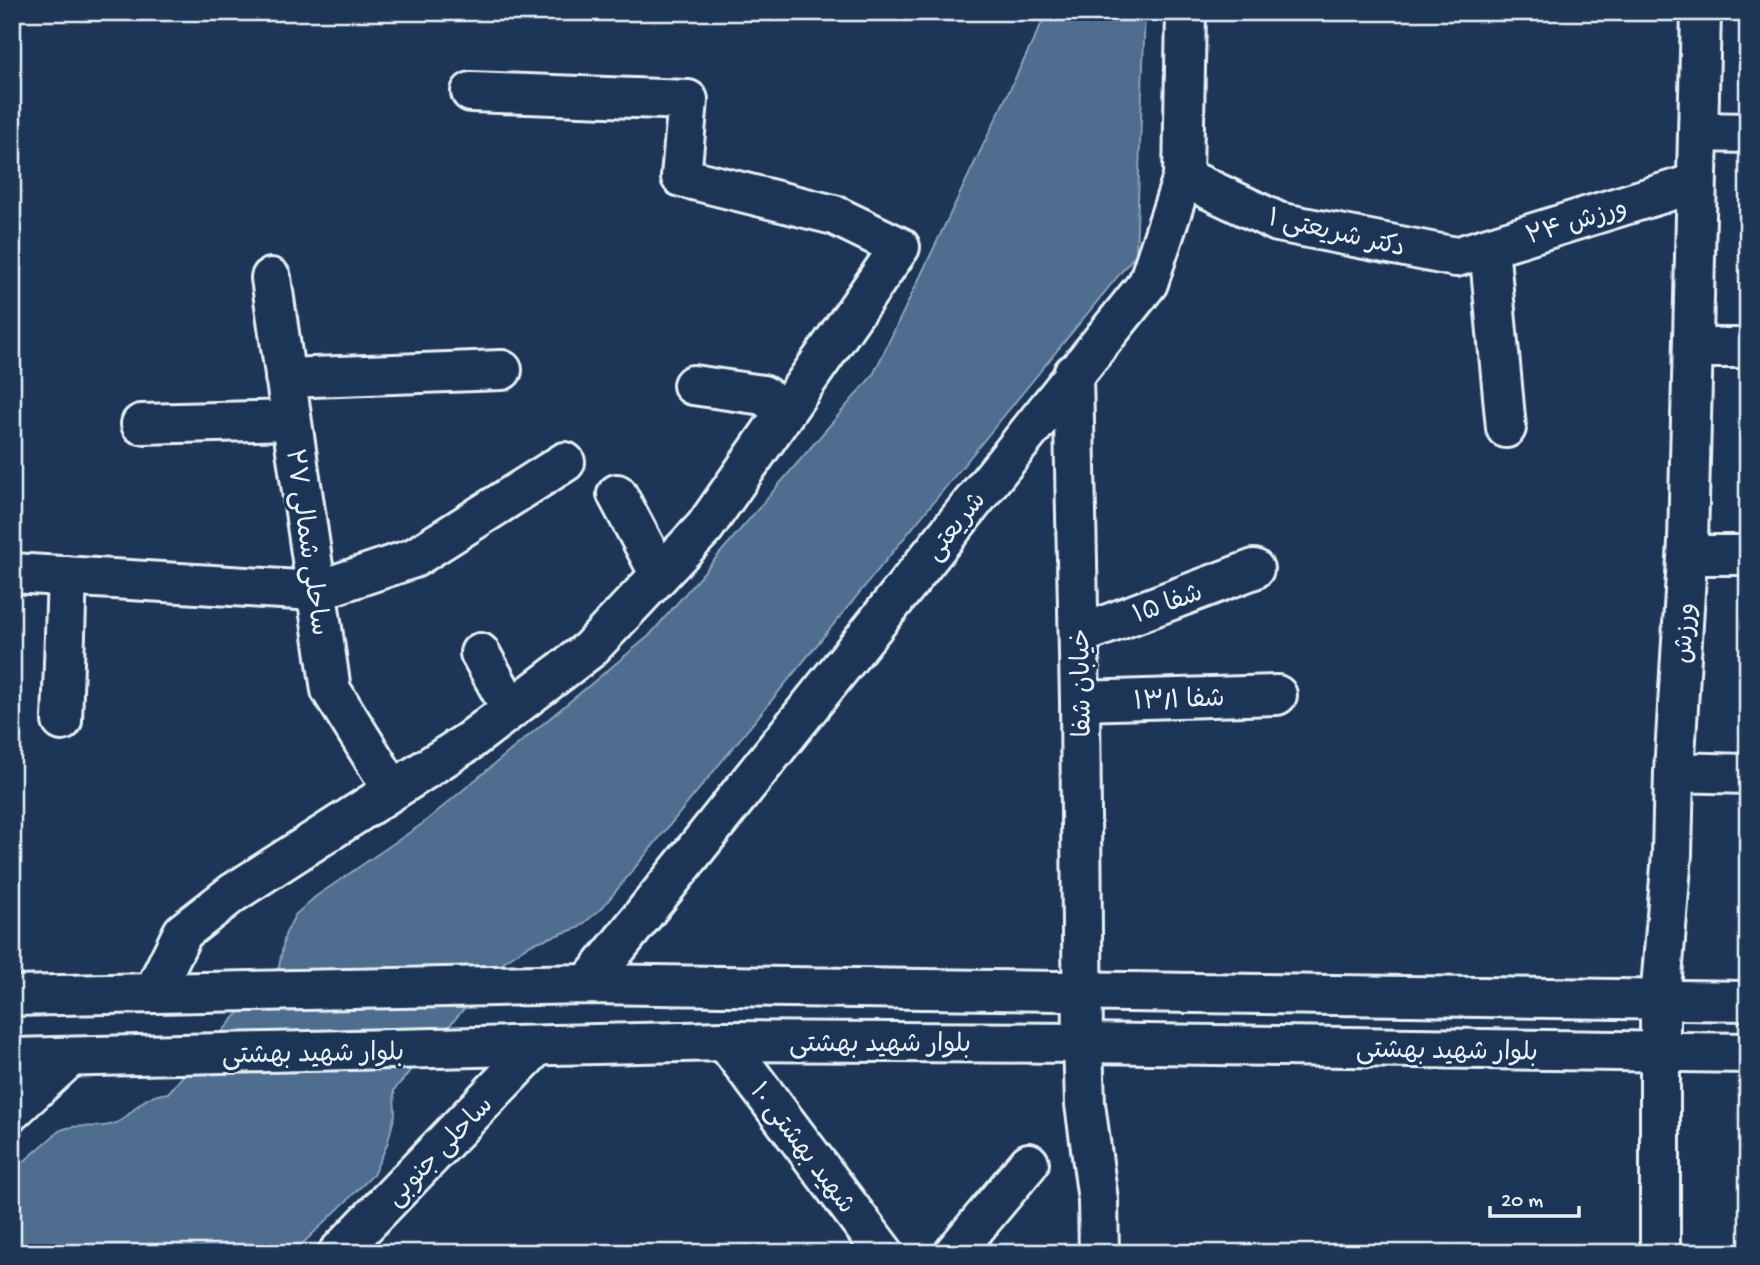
<svg xmlns="http://www.w3.org/2000/svg" width="1760" height="1265" font-family="'Gochi Hand','Playpen Sans Arabic',sans-serif">
  <style>
    .water { fill: #4f6d8f; stroke: #8ca2b9; stroke-width: 2 }
    .lines { fill: none; stroke-linecap: round; stroke-linejoin: round }
    .minor-casing { stroke: #e8f1f8; stroke-width: 44 }
    .major-casing { stroke: #e8f1f8; stroke-width: 44 }
    .minor { stroke: #1d3557; stroke-width: 38 }
    .major { stroke: #1d3557; stroke-width: 38 }
    .labels { text-anchor: middle; stroke-width: 6; stroke-linejoin: round; paint-order: stroke }
    .street-label { font-size: 26px; fill: #e8f1f8; stroke: #1d3557 }
  </style>
  <rect width="100%" height="100%" fill="#1d3557"/>
  <filter id="ink" filterUnits="userSpaceOnUse"><feTurbulence type="fractalNoise" baseFrequency=".0143" numOctaves="2"/><feDisplacementMap in="SourceGraphic" scale="14" xChannelSelector="R" yChannelSelector="G"/><feConvolveMatrix kernelMatrix="1 2 1 2 8 2 1 2 1" color-interpolation-filters="sRGB"/></filter>
  <g filter="url(#ink)">
    <path class="water" d="M1047,12H1145L1136,254L602,908L578,928L531,944L505,961L394,1090L395,1114L387,1145L373,1175L293,1253H12V1172L59,1131C74,1123 88,1128 104,1126C129,1123 132,1105 151,1097C156,1095 162,1094 168,1093L279,967L285,935L295,915L315,897L422,824L649,636L873,375Z"/>
    <g class="lines">
      <g class="minor-casing">
        <path id="minor" d="M1698,132L1748,133
          M1183,177L1278,222L1456,257L1696,183
          M1489,247L1506,428
          M271,278L331,690L393,790
          M1693,348H1748
          M1073,374L1080,701L1083,1043L1085,1104L1098,1200L1099,1253
          M285,378L502,370
          M693,385L763,395L785,411
          M141,424L291,420
          M617,494L660,575
          M1688,555H1748
          M12,573L316,591L414,558L565,462
          M1079,635L1254,569
          M480,653L511,709
          M1080,701L1277,695
          M62,721L67,576
          M1674,772L1748,774
          M588,984L1148,283L1183,177L1186,12
          M153,993L183,932L233,893L468,742L589,650L705,527L900,247L834,215L681,177L688,100L471,92
          M725,1041L884,1253
          M12,1111L69,1058
          M338,1253L537,1046
          M954,1253L1029,1163
          M1660,1253V1001L1672,854L1674,772L1688,542L1701,12"/>
      </g>
      <g class="major-casing">
        <path id="major" d="M12,996L588,984L1748,1001
          M12,1058L725,1041L1083,1043L1748,1053"/>
      </g>
      <use href="#minor" class="minor"/>
      <use href="#major" class="major"/>
    </g>
  </g>
  <g class="labels">
    <g class="street-label">
      <text transform="translate(1576 220) rotate(-17)" y="9">ورزش ۲۴</text>
      <text transform="translate(1337 231) rotate(13)" y="9">دکتر شریعتی ۱</text>
      <text transform="translate(954 525) rotate(-51)" y="9">شریعتی</text>
      <text transform="translate(309 542) rotate(82)" y="9">ساحلی شمالی ۲۷</text>
      <text transform="translate(1167 602) rotate(-20)" y="9">شفا ۱۵</text>
      <text transform="translate(1683 633) rotate(-86)" y="9">ورزش</text>
      <text transform="translate(1080 683) rotate(-91)" y="9">خیابان شفا</text>
      <text transform="translate(1179 698) rotate(-2)" y="9">شفا ۱۳/۱</text>
      <text x="880" y="1051">بلوار شهید بهشتی</text>
      <text transform="translate(1447 1049) rotate(1)" y="9">بلوار شهید بهشتی</text>
      <text transform="translate(313 1052) rotate(-1)" y="9">بلوار شهید بهشتی</text>
      <text transform="translate(804 1147) rotate(53)" y="9">شهید بهشتی ۱۰</text>
      <text transform="translate(438 1150) rotate(-46)" y="9">ساحلی جنوبی</text>
    </g>
  </g>
  <rect width="1760" height="1265" fill="none" stroke="#1d3557" stroke-width="42"/>
  <rect x="21" y="21" width="1718" height="1223" fill="none" stroke="#e8f1f8" stroke-width="2.5" filter="url(#ink)"/>
  <path d="M1490 1206v10h89v-10" fill="none" stroke="#e8f1f8" stroke-width="3.5"/>
  <text x="1501" y="1206" font-size="21" fill="#e8f1f8" stroke="#1d3557" stroke-width="5" paint-order="stroke">20 m</text>
</svg>
